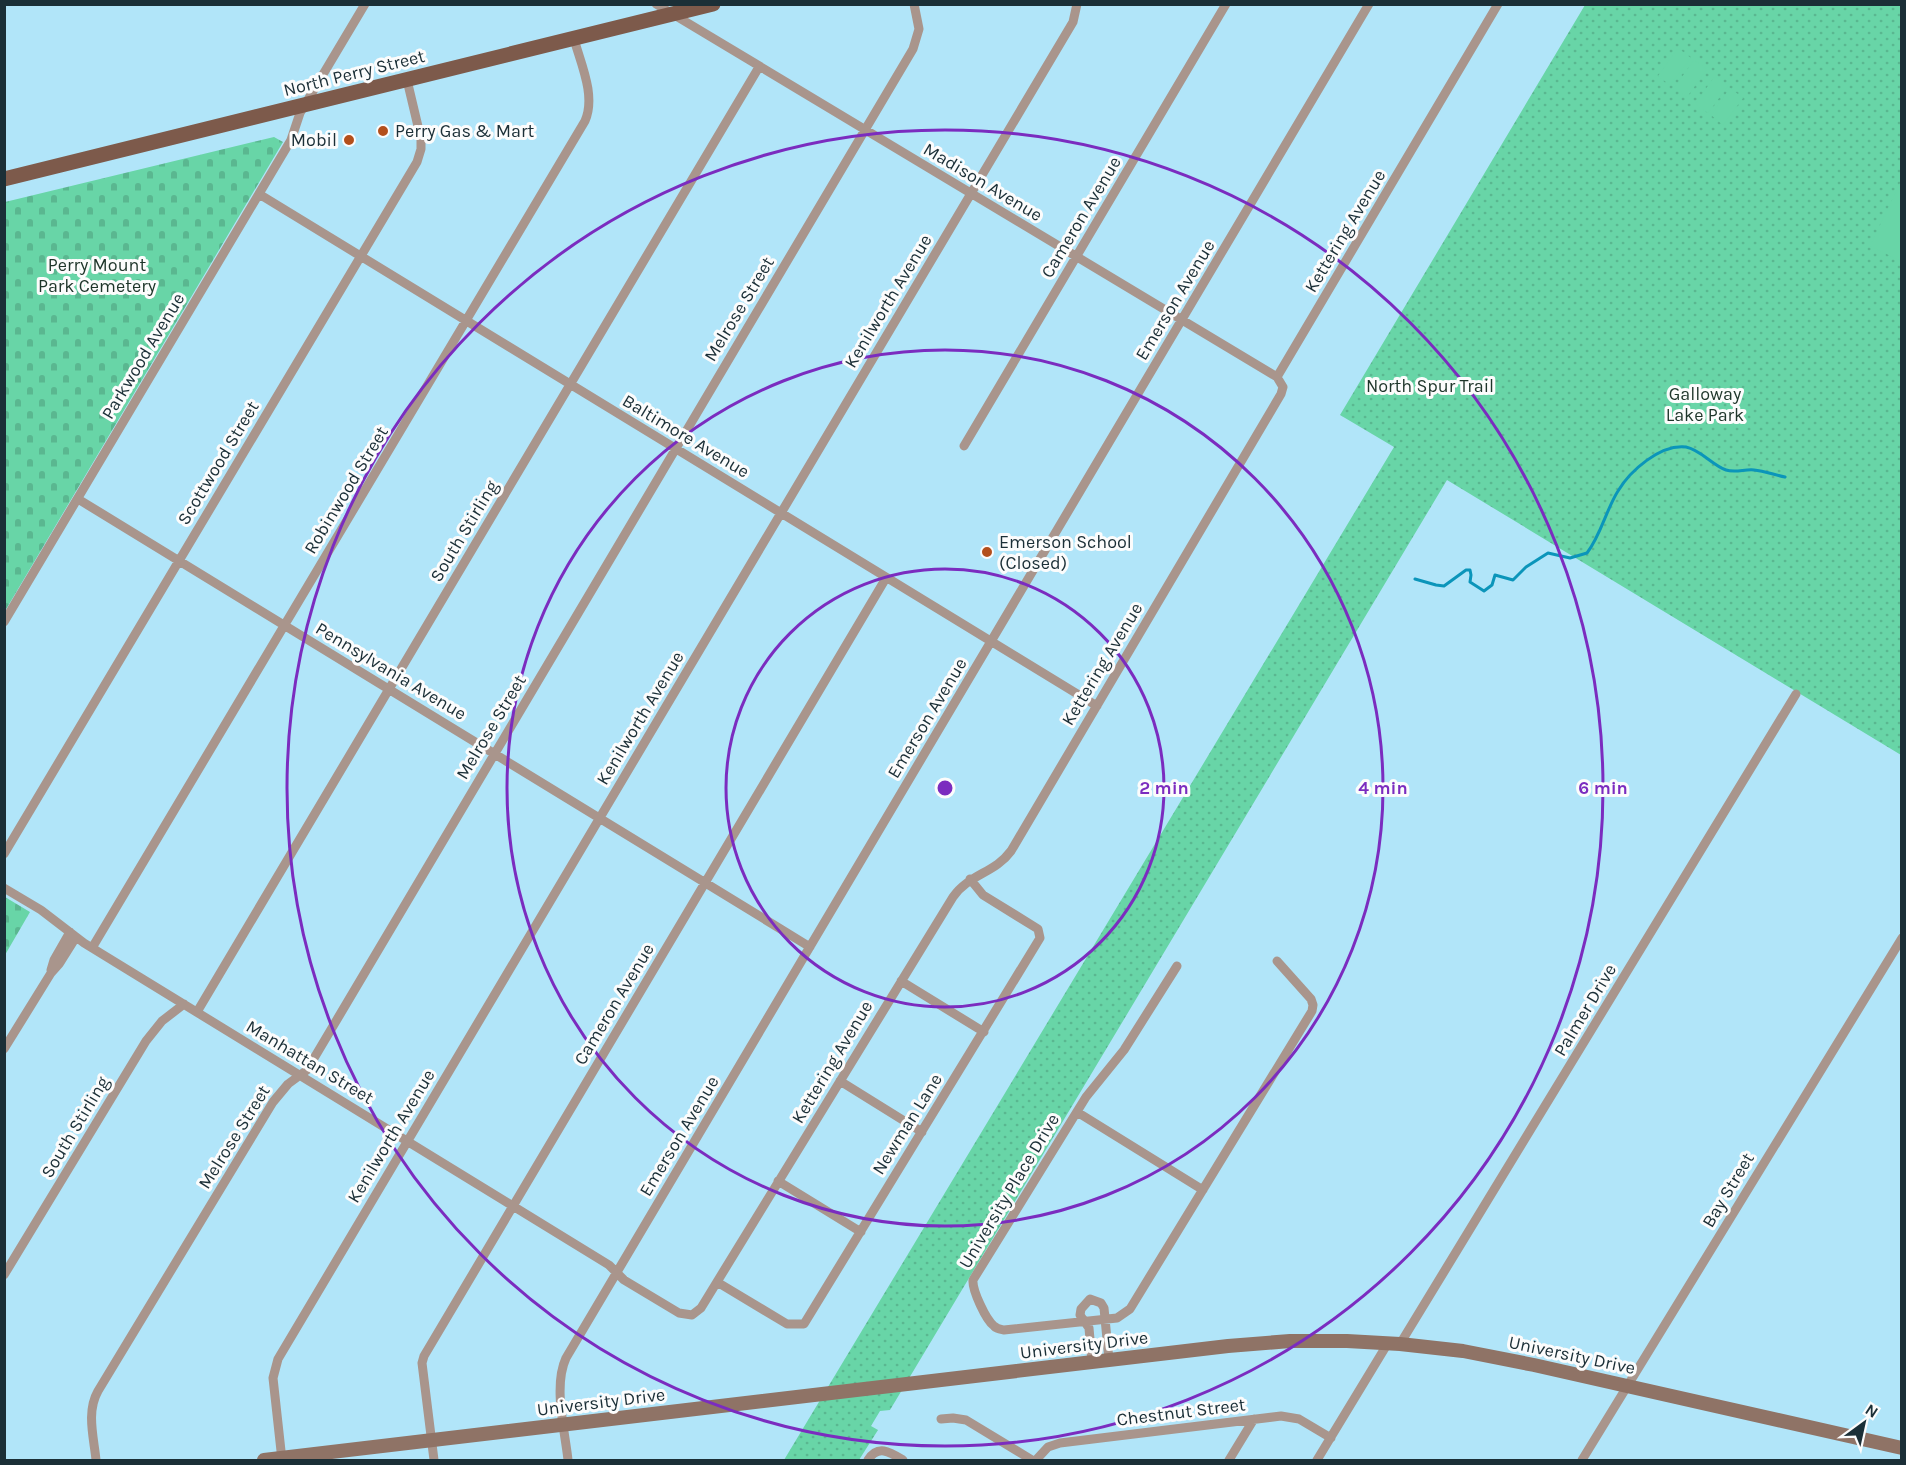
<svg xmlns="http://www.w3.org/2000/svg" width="1906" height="1465" font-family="Karla,sans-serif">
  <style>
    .green { fill: url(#green-dots) }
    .cemetery { fill: url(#cemetery-stones) }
    .pitch { fill: #68d5a7 }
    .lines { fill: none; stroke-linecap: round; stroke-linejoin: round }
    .stream { stroke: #0b95ba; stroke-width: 3 }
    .street { stroke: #a9958c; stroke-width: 9 }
    .secondary { stroke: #8f7366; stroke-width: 14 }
    .primary { stroke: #7d5a4b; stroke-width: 15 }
    .ring { fill: none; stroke: #7b2cbf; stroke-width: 3 }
    .poi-dot { fill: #b34f1c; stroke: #fcfcfc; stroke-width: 2 }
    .labels { text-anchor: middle; stroke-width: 6; stroke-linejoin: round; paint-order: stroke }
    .street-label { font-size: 18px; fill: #1b2f37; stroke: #fcfcfc }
    .poi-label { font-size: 18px; fill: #1b2f37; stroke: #fcfcfc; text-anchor: start }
    .park-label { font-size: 18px; fill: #1e352a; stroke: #fcfcfc }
    .centre { fill: #7b2cbf; stroke: #fcfcfc; stroke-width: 3 }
    .ring-label { font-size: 18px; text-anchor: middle; font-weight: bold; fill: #7b2cbf; stroke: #fcfcfc; stroke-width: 6; stroke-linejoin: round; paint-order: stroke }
  </style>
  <defs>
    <pattern id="green-dots" width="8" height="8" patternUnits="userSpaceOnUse" patternTransform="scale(1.5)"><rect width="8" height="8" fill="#68d5a7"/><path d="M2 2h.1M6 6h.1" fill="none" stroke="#5ab790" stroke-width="1.8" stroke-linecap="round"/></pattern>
    <pattern id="cemetery-stones" width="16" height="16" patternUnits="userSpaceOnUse" patternTransform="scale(1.5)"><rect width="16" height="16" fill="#68d5a7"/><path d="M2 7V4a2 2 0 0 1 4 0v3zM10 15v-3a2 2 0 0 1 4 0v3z" fill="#5ab790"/></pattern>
  </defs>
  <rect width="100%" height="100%" fill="#b1e5f9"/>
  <path class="green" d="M1585,5H1901V755L1447,480L890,1410L880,1411L871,1426L878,1430L859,1460H784L1394,447L1340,415Z"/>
  <path class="cemetery" d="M274,137L283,142L5,611V202Z
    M5,897L30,912L5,955Z"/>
  <path class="pitch" d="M1678,48L1691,58L1670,85L1658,76Z
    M1694,60L1707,69L1687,97L1674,88Z
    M1715,76L1728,86L1708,113L1695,104Z
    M1730,88L1743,98L1723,125L1711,115Z
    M1901,181V261L1870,246Z"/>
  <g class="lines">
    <path class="stream" d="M1415,579L1436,585L1444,586L1466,570H1470L1471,575L1470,582L1484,591L1492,585L1495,575L1513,580L1526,567L1548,553L1570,558L1587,553C1601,535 1606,510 1618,491C1630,471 1660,444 1686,447C1701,450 1712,465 1726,470C1735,473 1745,469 1754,470C1764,471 1775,475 1785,477"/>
    <path class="street" d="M259,194L1097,706
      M1277,377L1498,4
      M964,446L1226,4
      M78,499L810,947
      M4,622L291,140L300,113L365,4
      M4,854L417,162L421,149V139L407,80
      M4,888L41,910L84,943L609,1265L624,1280L679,1313L692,1315L701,1308L953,897C969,874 995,873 1011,851L1281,394L1283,387L1277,377L656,4
      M92,948L585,121C596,96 581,64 574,39
      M1177,966L1124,1050L1086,1097L973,1280C972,1290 986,1320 994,1326C997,1329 999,1329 1004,1330L1117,1318L1130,1309L1312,1011L1313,1005L1311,999L1277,961
      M51,970L54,960L70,932
      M901,981L984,1032
      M197,1012L759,67
      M4,1049L51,973L59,964L76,937
      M840,1081L922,1132
      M1077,1112L1203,1190
      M778,1181L861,1232
      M4,1275L146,1041L162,1021L184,1004
      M717,1282L787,1324H804L1040,938L1038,929L983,895L970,879
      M1400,1344L1796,694
      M1092,1362L1089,1328L1080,1315L1081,1309L1090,1299L1101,1303L1104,1308L1109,1360
      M941,1419L953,1418L966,1420L1032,1460
      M96,1460C94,1438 86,1412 98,1391L273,1102L288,1084L307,1070L913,49L919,29L914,4
      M282,1460L273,1378L278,1359L1073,22L1077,4
      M434,1460L422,1363L424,1356L886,578
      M568,1460C565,1431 553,1386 566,1358L1369,4
      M868,1460C878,1444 890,1452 903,1460
      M1036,1460L1048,1447L1060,1443L1281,1416L1299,1419L1331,1438
      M1229,1460L1254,1419
      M1317,1460L1388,1343
      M1582,1460L1902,938"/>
    <path class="secondary" d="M264,1460L1228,1346L1290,1341H1347L1400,1344L1463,1351L1534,1365L1902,1448"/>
    <path class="primary" d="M4,179L713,4"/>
  </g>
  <g class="ring">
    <circle cx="945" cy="788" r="219"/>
    <circle cx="945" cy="788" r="438"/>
    <circle cx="945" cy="788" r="658"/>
  </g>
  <g class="poi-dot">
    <circle cx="383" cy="131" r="6"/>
    <circle cx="349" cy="140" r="6"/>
    <circle cx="987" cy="552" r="6"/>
  </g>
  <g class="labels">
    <g class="street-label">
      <text transform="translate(354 73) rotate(-14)" y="6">North Perry Street</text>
      <text transform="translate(983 182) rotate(31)" y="6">Madison Avenue</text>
      <text transform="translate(1081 217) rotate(-59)" y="6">Cameron Avenue</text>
      <text transform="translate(1345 231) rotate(-59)" y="6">Kettering Avenue</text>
      <text transform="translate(1175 300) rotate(-59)" y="6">Emerson Avenue</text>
      <text transform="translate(888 301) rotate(-59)" y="6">Kenilworth Avenue</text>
      <text transform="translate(739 309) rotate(-59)" y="6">Melrose Street</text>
      <text transform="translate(143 356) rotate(-59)" y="6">Parkwood Avenue</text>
      <text transform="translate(686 436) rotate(31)" y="6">Baltimore Avenue</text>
      <text transform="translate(218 463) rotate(-59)" y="6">Scottwood Street</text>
      <text transform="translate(346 490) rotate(-59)" y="6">Robinwood Street</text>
      <text transform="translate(464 531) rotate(-59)" y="6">South Stirling</text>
      <text transform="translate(1102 664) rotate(-59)" y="6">Kettering Avenue</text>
      <text transform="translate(391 671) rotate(31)" y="6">Pennsylvania Avenue</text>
      <text transform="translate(640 718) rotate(-59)" y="6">Kenilworth Avenue</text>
      <text transform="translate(927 718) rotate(-59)" y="6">Emerson Avenue</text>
      <text transform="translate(491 727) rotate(-59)" y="6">Melrose Street</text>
      <text transform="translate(614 1004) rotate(-59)" y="6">Cameron Avenue</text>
      <text transform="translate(1585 1010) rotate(-59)" y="6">Palmer Drive</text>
      <text transform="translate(310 1062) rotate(31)" y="6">Manhattan Street</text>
      <text transform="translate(832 1062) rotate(-59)" y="6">Kettering Avenue</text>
      <text transform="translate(907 1124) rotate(-58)" y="6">Newman Lane</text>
      <text transform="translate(75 1127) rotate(-59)" y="6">South Stirling</text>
      <text transform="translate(391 1136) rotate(-59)" y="6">Kenilworth Avenue</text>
      <text transform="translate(679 1136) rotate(-59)" y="6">Emerson Avenue</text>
      <text transform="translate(234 1137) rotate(-58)" y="6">Melrose Street</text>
      <text transform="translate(1728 1190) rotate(-59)" y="6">Bay Street</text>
      <text transform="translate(1009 1191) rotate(-59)" y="6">University Place Drive</text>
      <text transform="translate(1084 1345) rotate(-7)" y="6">University Drive</text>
      <text transform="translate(1572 1355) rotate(12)" y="6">University Drive</text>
      <text transform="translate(601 1402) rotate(-7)" y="6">University Drive</text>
      <text transform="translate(1181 1412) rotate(-7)" y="6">Chestnut Street</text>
    </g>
    <g class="poi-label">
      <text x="395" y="137">Perry Gas &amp; Mart</text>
      <text x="337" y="146" text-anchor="end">Mobil</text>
      <text x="999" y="548">Emerson School<tspan x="999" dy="21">(Closed)</tspan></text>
    </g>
    <g class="park-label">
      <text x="97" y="271">Perry Mount<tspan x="97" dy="21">Park Cemetery</tspan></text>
      <text x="1430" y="392">North Spur Trail</text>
      <text x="1705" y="400">Galloway<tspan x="1705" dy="21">Lake Park</tspan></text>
    </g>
  </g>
  <circle cx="945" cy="788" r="9" class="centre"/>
  <g class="ring-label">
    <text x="1164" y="794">2 min</text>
    <text x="1383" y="794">4 min</text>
    <text x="1603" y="794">6 min</text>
  </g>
  <rect width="1906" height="1465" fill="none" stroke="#1b2f37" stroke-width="12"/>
  <g transform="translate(1864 1423) rotate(33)" stroke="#fcfcfc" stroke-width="4.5" paint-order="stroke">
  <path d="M0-4.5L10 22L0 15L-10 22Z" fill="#1b2f37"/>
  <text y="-9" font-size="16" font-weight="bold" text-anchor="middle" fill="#1b2f37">N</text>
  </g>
</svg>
